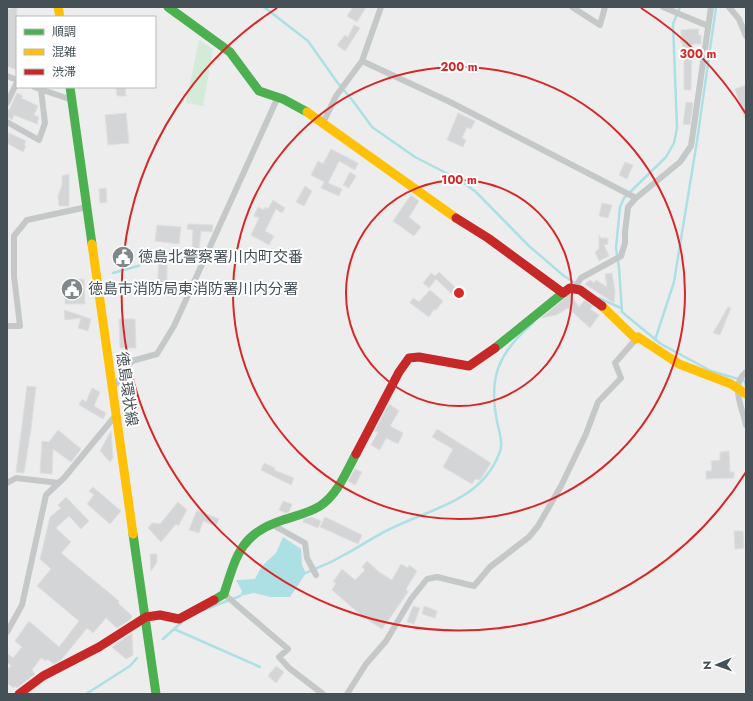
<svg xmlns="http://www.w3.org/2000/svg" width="753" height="701" font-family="Jost,'Noto Sans JP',sans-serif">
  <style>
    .green { fill: #d4ebda }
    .water { fill: #ace0e5 }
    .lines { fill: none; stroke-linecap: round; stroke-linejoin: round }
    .stream { stroke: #ace0e5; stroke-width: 2.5 }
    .building { fill: #d4d5d6; stroke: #dfdfe0 }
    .street { stroke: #c5c8c8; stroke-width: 6 }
    .fast { stroke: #4caf50; stroke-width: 9 }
    .slow { stroke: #ffc107; stroke-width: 9 }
    .jam { stroke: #c62828; stroke-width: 9 }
    .ring { fill: none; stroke: #d62828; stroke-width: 2 }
    .labels { text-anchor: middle; stroke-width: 4; stroke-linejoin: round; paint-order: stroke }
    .poi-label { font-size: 15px; fill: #465157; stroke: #fff; text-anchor: start }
    .street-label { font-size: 15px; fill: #465157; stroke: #fff }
    .centre { fill: #d62828; stroke: #fff; stroke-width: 2 }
    .ring-label { font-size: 12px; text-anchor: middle; font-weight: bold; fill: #d62828; stroke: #fff; stroke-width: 4; stroke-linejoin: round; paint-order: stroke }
  </style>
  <rect width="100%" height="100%" fill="#eeeded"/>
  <path class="green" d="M199,40L213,49L203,106L186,103Z"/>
  <path class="water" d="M283,537L301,549L302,565L306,573L290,597H270L254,593L240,596L242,591L236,580L255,579L262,566L276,553Z"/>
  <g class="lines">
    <path class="stream" d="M264,7L308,41L337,82L353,101L372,127L415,157L458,179L476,192L529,246L564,276L577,284
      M680,7L673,24L677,128L674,143L666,157L624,198L620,207L616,248L619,268L622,312L661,344L711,371L745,381L746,386
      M113,273L138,266L156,255L199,260
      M599,298L621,308
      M655,340L674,282L697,141L716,7
      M306,573C318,567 331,563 342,556C358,548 373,537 390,529C430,509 481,501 499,454C504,444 499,432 497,421C488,377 499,352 533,323
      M204,610L240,596
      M174,629L260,667
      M163,639L182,622
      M86,694L130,666L137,658"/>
  </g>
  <path class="building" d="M17,7V70L7,66V10Z
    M353,7H366L357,22L347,16Z
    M354,25L360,28L345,51L337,45L345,35L348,37Z
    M691,29H699L698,35H701V44H692L691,90H684V60L682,59L683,43H681V30Z
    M746,85V119H745L735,89Z
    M116,87H125L126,96H117Z
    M17,93L23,96L21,98L38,106L34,115L39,117L37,124L14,115L12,120L7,117V109L9,110Z
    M686,102L693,103L690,125L683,124Z
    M126,113L129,143L108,145L105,115Z
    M458,113L475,121L471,129L467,127L462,138L466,140L463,147L447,140Z
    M9,133L26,141L24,145L26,146L23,152L7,143Z
    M331,149L358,163L355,170L339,161L328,183L342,189L339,196L321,188L324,182L311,175L318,161L323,164Z
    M625,162L633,165L627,179L619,175Z
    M350,172L356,176L349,188L343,185Z
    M69,174V206H59L58,196L62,185V176Z
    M305,186L312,191L304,206L296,202Z
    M106,188L107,202L100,203L99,189Z
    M411,195L419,201L409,217L421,227L414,236L393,221Z
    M273,200L285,208L282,213L276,209L265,231L274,236L269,245L251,235L259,218L254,216L258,207L264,210L265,207L268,209Z
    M602,203L612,205L608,218L599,216Z
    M188,224L213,225L212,232L201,231L199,249L192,248L193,230L187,229Z
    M157,225L181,227L179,244L155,241Z
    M599,235L601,238H608V244L604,245L609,256L599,261L595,252L599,249Z
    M129,252L130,261L118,263L116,254Z
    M159,259H167V290H157Z
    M439,272L462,294L457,299L436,279L429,288L423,283L431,273L435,276Z
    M612,273L615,292L614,303L585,284L590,280L594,283L596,280L607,287L605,274Z
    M84,279L85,304H65V294H69L68,280Z
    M430,290L443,301L436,310L434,309L429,317L410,303L413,298L419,302Z
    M570,294L579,307L585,300L593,306L590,309L599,315L590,328L568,308L556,315L541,318Z
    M728,307L731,308L720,335L713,333Z
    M64,310L91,319L88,331L78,328L81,318L65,320Z
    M119,319H135L136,348H120Z
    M27,386L36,387L31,429L24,473L16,472Z
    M92,388L100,392L94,406L106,413L103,419L79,405L82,399L86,402Z
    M389,404L399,411L390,426L403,433L398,444L386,438L380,450L371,445L378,432L375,431Z
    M437,429L491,463L480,480L475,479L472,484L443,467L453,449L432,437Z
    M58,430L81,449L71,462L53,449L52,474L40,473L42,441L49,442Z
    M111,431L113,458L110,462L100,451Z
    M729,451L730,472H734V478L706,479V471H712L711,461L720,460V452Z
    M264,463L275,468L274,470L294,478L291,485L261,470Z
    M355,469L362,472L355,485L348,481Z
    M93,487L121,511L110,524L87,504L94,495L89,491Z
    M66,497L89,521L81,529L69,516L56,528L71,542L61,553L119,601L118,603L132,616L131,619L117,628L106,618L93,633L87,628L62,659L54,664L47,659L46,661L41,658L32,670L35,674L17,688L15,686L14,688L7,683V670L11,666L7,662V653L13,658L22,647L15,641L29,621L59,647L79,621L37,586L51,569L40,559L50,517L61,508L58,505Z
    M283,501L292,504L289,512L286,513L279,510Z
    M178,502L187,510L178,526L176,524L161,542L148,528L152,523L160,524Z
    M197,510L219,519L216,526L203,521L199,533L189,530Z
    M311,517L321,521L318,528L303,522L304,519Z
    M325,517L362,535L358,544L320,527Z
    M734,531H743L744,548L735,549Z
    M150,554H157V562L151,571Z
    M367,561L379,572L392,580L401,564L408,568L409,565L417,571L406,589L408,592L382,629L362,616L332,590L336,583L333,582L342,569L355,580L365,570L362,567Z
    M413,606L420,608L414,624L407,622Z
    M424,606L437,611L435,618L422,614Z
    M132,633L133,655L126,659L112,647Z
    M276,666L284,672L276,683L268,676Z"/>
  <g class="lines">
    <path class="street" d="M572,7L600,25L605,7
      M663,7L708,26
      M729,7L739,19L746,36
      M362,61L450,102L636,198
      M7,76L17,80
      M34,87L72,100
      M7,103L17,82
      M7,122L39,140L45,123L41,90
      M323,123L336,96L362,61L381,7
      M576,286L581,278L621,256L625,243V232L628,207L636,198L680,162L691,146L711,7
      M7,326H20L14,276V236L27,220L87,207
      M746,372C730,385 742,407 746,425
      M113,388L132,361L157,354L174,326L278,97
      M7,483L16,478L59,483
      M273,525L305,543L307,558L316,575
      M224,594L288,649L279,657L289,668L323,694
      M7,632L22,605L46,495L64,478L116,415
      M347,694L366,664L386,641L411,599L427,579L437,577L474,586L490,567L529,537L538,526L561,486L586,434L598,402L621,378L615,363L636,339"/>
    <path class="fast" d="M168,7L230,52L259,91L283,99L307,112
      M70,87L92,244
      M495,348L563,293
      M133,534L156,694
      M214,600L224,594C236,556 241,533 283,520C295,516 309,513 320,506C338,494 346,472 356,454"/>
    <path class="slow" d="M58,7L60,17
      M307,112L456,218
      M92,244L133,534
      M602,306L636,339L638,337L679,364L731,384L746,394"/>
    <path class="jam" d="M456,218L488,238L563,293L570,288L580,290L602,306
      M356,454L399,372L409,358L419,357L469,366L495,348
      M19,694L43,676L99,647L146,617L160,615L179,619L214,600"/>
  </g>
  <g class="ring">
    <circle cx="459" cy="293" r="113"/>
    <circle cx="459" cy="293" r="226"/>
    <path d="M746 472A338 338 0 1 1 277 8M641 8A338 338 0 0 1 746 114"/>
  </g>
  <defs>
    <g id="civic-disc" transform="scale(1.15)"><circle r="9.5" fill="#81888c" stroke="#fff"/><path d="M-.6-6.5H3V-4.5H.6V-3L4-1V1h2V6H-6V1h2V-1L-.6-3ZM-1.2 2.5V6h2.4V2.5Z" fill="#fff"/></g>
  </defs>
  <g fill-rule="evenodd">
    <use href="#civic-disc" x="123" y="257"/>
    <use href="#civic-disc" x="72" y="289"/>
  </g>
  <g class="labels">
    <g class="poi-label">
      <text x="138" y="262">徳島北警察署川内町交番</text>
      <text x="88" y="294">徳島市消防局東消防署川内分署</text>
    </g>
    <g class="street-label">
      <text transform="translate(127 389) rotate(82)" y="5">徳島環状線</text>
    </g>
  </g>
  <circle cx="459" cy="293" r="6" class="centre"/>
  <g class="ring-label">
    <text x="698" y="58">300 m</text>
    <text x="459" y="71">200 m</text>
    <text x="459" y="184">100 m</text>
  </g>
  <rect width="753" height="701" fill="none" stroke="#465157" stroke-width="16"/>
  <rect x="16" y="16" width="140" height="72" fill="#ffffff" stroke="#b5b9bc"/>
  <rect x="24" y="29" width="20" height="6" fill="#4caf50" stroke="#b5b9bc"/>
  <text x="52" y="36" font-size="12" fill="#465157">順調</text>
  <rect x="24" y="49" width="20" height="6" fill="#ffc107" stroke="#b5b9bc"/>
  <text x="52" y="56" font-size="12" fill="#465157">混雑</text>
  <rect x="24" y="69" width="20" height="6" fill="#c62828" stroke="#b5b9bc"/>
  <text x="52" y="76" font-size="12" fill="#465157">渋滞</text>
  <g transform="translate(717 665) rotate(268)" stroke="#ffffff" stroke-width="3" paint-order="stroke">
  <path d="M0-3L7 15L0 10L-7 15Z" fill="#465157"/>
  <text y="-6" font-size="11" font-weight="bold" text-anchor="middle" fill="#465157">N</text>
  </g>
</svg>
